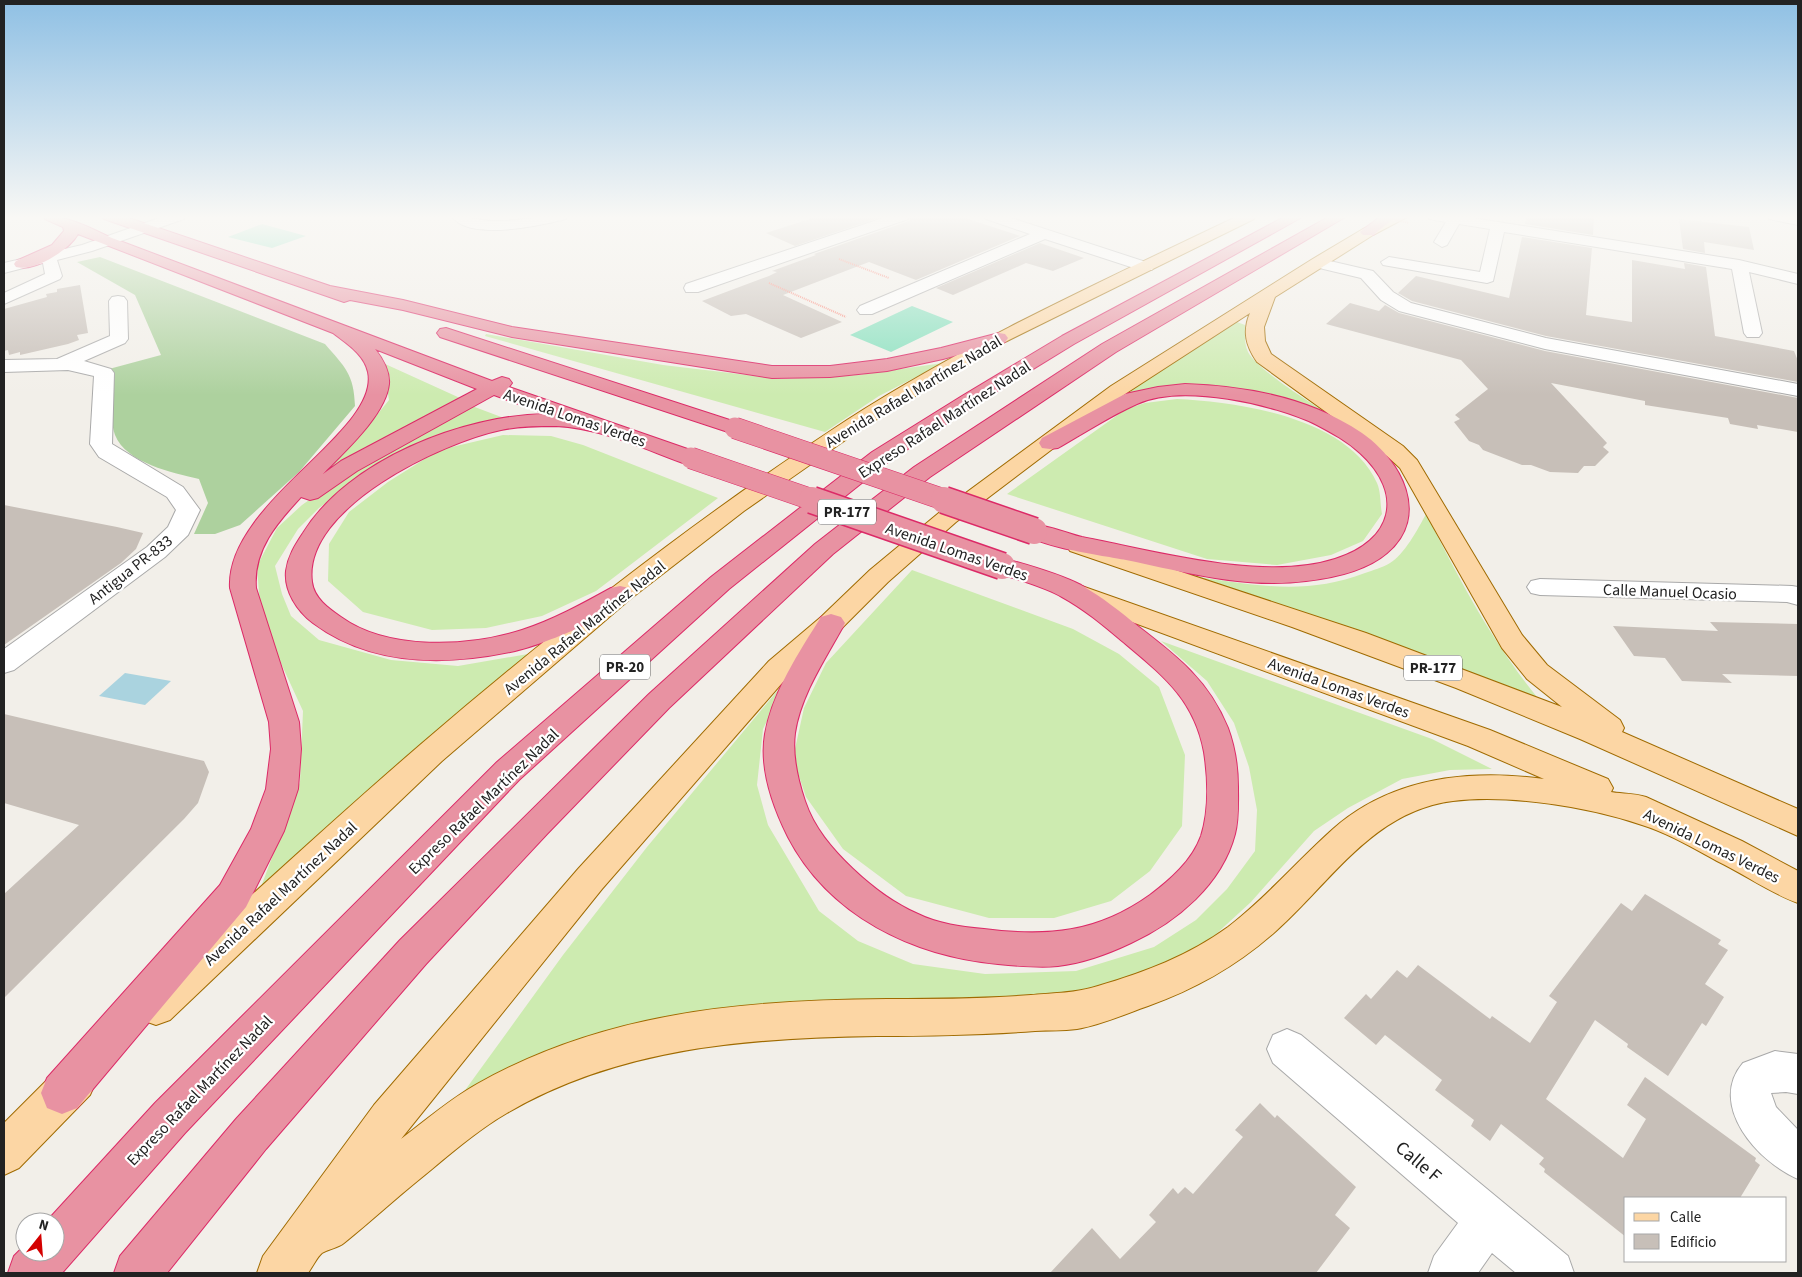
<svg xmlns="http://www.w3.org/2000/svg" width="1802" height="1277" font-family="'Source Sans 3',sans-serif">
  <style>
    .grass { fill: #cdebb0 }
    .forest { fill: #add19e }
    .pitch { fill: #88e0be }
    .water { fill: #aad3df }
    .building { fill: #c7bfb8 }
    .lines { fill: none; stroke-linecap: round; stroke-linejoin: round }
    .minor-casing { stroke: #a9a9a9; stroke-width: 2 }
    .major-casing { stroke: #a06b00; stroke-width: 2 }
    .highway-casing { stroke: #dc2a67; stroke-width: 2 }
    .path { stroke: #fa8072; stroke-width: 2; stroke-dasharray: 1 1; stroke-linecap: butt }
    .minor { fill: #fff; fill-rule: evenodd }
    .major { fill: #fcd6a4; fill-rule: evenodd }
    .highway { fill: #e892a2; fill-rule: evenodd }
    .highway-bridge-far1-casing { stroke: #dc2a67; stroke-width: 22; stroke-linecap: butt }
    .highway-bridge-casing { stroke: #dc2a67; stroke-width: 29; stroke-linecap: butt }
    .path-bridge { stroke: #fa8072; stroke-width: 2; stroke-dasharray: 1 1; stroke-linecap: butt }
    .highway-bridge-far1 { stroke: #e892a2; stroke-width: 21 }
    .highway-bridge { stroke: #e892a2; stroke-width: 26 }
    .labels { text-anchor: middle; stroke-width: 4.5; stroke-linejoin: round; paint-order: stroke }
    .shield { fill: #fff; stroke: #646464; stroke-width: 1 }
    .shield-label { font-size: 15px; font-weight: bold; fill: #222 }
    .street-label { font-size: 16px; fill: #222; stroke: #fff }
    .near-street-label { font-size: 19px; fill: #222; stroke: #fff }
  </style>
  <rect width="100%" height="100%" fill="#f2efe9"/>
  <path class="grass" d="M1237,322L1245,325C1245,333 1244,344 1248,352C1258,371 1319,408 1339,421L1270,398L1131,393V389Z
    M486,334L663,365L781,379L858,375L943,363L879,396L825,432L485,336Z
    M383,363L460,398L318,478L359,437L389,400Z
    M1177,399C1240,402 1348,418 1377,483C1381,492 1380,504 1382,514L1363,541L1331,555L1277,565L1207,559L1007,494L1126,409L1145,403Z
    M472,406L504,418L461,428L421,442L347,487L319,508L298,529L275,566L282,594L291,616L319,640L391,660L458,666L528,654L387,776L258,895L300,782L303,711L267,633L260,606L257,566L277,528L302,505L333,483Z
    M503,435L551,436L583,445L718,498L596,591L542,616L486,628L432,630L363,612L328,581L329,544L349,512L388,482L439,450Z
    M1426,514C1460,580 1490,639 1537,697L1199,577C1259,586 1307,595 1365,573C1373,570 1382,568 1390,563C1404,555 1418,529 1426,514Z
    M912,570L1073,629L1119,654L1159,687L1185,755L1182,826L1150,871L1111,901L1054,918H989L906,896L843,849L806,797L793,758L804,708L826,663Z
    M1161,641L1432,739L1492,769L1450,770L1402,779L1348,808L1314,831L1251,902L1215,935L1161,973L1078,998L826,1007L463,1093L563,955L647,847L788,678L763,729L757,785L768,825L819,911L858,941L913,964L985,974L1076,971L1154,947L1196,920L1227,889L1255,851L1257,810L1249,767L1234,723L1207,681Z"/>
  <path class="forest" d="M100,257L325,344C345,367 354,374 355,406L299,472L240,525L215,534H194L208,503L199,479C173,473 126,463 115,435C109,417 112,388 109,369L161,355L135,295L77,262Z"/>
  <path class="pitch" d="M262,224L306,236L272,248L228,237Z
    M912,306L953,322L891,352L850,335Z"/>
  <path class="water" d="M125,673L171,681L145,705L99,696Z"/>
  <path class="building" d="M819,216H884L795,246L766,233Z
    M912,216H959L1020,236L916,280L869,262L783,295L842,322L801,338L746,314L731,316L702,301L769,276L777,272L772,271L816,255L814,254L909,221Z
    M1527,216H1594L1593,235L1525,224Z
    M1679,219L1749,227L1754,250L1704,242L1705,253L1683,249Z
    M1522,237L1592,248L1586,315L1632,322V260L1685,269L1684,263L1706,267L1715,336L1794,351L1798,361V382L1546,336L1412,301L1398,293L1416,276L1509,298Z
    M1040,243L1084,258L1053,271L1026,263L953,295L936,288Z
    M80,285L88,333L77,335L79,340L68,344L20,355V352L9,355L8,350L4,351V309L47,297L46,294L57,292V289Z
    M1350,303L1379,311L1385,305L1399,313L1545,351L1798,398V432L1757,425L1758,429L1730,424L1728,418L1645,405V401L1551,383L1607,443L1603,447L1609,452L1595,466H1584L1578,473L1550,472L1531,465H1522L1483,450L1479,445L1469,441L1454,422L1460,419L1455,415L1488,389L1461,360L1326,324Z
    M4,505L117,527L143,533L136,549L121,563L4,645Z
    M1710,622L1798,624V676L1722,674L1732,683L1682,681L1665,658L1634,656L1613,626L1718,631Z
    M4,714L204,761L209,772L198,803L184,819L4,998V894L79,825L4,803Z
    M1645,894L1721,940L1718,944L1728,950L1705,984L1724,997L1706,1026L1702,1023L1668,1076L1627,1047L1628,1044L1595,1020L1546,1099L1623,1158L1646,1119L1627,1105L1645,1077L1756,1158L1755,1161L1760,1165L1740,1198H1626V1237L1544,1172L1545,1169L1539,1164L1544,1158L1501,1124L1490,1141L1471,1126L1474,1120L1435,1090L1442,1080L1385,1035L1376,1045L1344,1018L1366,994L1371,999L1397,970L1407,978L1418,965L1490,1019L1492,1016L1530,1043L1557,1002L1549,996L1582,953L1621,903L1632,911Z
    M1260,1103L1275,1118L1277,1115L1356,1187L1335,1215L1350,1228L1316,1273H1050L1092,1228L1120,1259L1156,1222L1149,1215L1173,1188L1178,1194L1185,1187L1193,1194L1243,1137L1235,1130Z"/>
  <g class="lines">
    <g class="minor-casing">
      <path id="minor" d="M165,216H186L184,219L92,251L57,260L62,276L60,279L4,304V293L45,274L43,263L4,273V263L82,245Z
        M452,216C468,216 482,222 498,221C522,221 544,215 568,216L566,219C542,225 468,242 452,216Z
        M889,216H910L908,219L698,292H686L684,288L686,284Z
        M984,216H1005L1152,264L1154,267L1152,270H1140L1045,239L872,314H860L857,310L860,306L1030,234L986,219Z
        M1427,216H1460L1739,260L1798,274V284L1749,272L1762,333L1759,337H1747L1744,333L1732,269L1504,232L1493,281L1487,283L1383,265L1381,262L1389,257L1480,272L1490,229L1459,224L1447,245L1442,247L1434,242L1446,222L1429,219Z
        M1767,216L1798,217V225L1769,219Z
        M1317,258L1373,271L1393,292L1411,303L1546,338L1798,384V396L1545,349L1399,311L1381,300L1361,278L1311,266L1309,263Z
        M118,296L124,297L127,301L128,339L125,343L84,361L111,369L114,373L112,444L183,487L200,510L188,535L165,557L14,670L4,673V649L147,547L168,527L176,510L167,497L99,457L90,444L94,376L68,370L4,372V360L57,359L110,336L109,301L112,297Z
        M1540,579L1792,586L1798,587V605L1787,602L1540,595L1531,593L1527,587L1531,581Z
        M1287,1029L1301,1035L1568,1256L1574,1273H1516L1492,1253L1478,1273H1428L1434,1256L1458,1223L1273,1063L1267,1049L1273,1035Z
        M1775,1051L1798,1054V1094L1786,1092L1771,1093L1776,1107L1798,1130V1179C1758,1162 1707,1105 1743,1063Z"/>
    </g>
    <g class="major-casing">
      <path id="major" d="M1238,216H1256L1254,219L1005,342L864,427L744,511L629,600L442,761L170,1020L156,1025L142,1020L137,1007L142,994C235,911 326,826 420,745C556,628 697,518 847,420C971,340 1105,280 1238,216Z
        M1391,216H1409L1373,235L1275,297L1264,327L1265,341L1271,354L1403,446L1417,460L1522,635L1547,665L1620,720L1624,728L1622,732L1798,809V836L1580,739L1456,688L1292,627L1070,551L1067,546L1070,541L1079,539L1088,541L1366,633L1562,707L1527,679L1502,648L1400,468L1387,456L1257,362C1246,346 1242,332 1250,313L1125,394L956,522L888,582L841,629L789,675L602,889L401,1139C426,1120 450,1099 477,1084C605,1012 743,1000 887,999C935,999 983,999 1031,995C1054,993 1076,993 1098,986C1145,972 1188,956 1228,927C1266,898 1297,861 1333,829C1392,777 1469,769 1544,779L1468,746L1067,598L1063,592L1067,586L1076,584L1490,730L1608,779L1613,788L1611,792C1623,794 1634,793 1646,797L1742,841L1798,871V903C1770,893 1744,874 1717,861C1693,848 1668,833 1642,825C1589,807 1509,794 1453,801C1373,811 1332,881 1276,931C1238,965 1196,989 1148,1006C1125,1014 1101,1025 1077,1029C1063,1031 1049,1030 1035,1031C982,1035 930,1036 877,1036C749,1038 620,1047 507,1113C476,1131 448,1156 421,1178C395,1199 370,1222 344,1243C338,1248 328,1249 322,1253C317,1257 312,1268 308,1273H257L263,1256L374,1105L578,869L769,661L821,617L870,570L940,512L1111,386L1311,260L1363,229Z
        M75,1061L90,1067L96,1081L90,1095L19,1168L4,1175V1123L60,1067Z"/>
    </g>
    <g class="highway-casing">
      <path id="highway" d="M43,216C69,216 88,227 112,238L492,381L502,377L509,379L512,383L509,387L699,453L702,458L699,463L691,465L683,463C642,448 600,428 556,426C538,426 519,426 501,430C443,442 302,508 312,582C314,598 328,608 341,617C388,651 469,647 522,630C553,620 582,604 611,588L620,586L629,588L633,594C619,615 541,645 515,651C446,666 372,667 313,623C297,611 284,591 286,571C288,556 295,545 303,533C348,460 463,415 546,414L494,395L357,471L318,498L310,500L301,497C277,523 253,550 256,588L299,722L301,749L298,789L284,831L246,907L77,1108L62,1114L47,1108L41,1093L47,1078L220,885L251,829L266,789L271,749L269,722L230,588C225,503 381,432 368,372C364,354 347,344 333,333L78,234C69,250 35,272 16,267L14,264L16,261L52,245L64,231L63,227L45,219ZM375,349L477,389L341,461L323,474C343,453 386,415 389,384C390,371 383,359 375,349Z
        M102,216H123L330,286L403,300L512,327L772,366H830L887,359L941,348L999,333L1005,334L1008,338L1005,342L943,359L887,371L830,377L772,378L512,337L403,310L350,300L344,302L104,219Z
        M1286,216H1304L1074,344L976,404L888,462L729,589L519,780L185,1133L62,1273H8L14,1256L25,1245V1252H55V1222H46L155,1103L497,762L711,577L872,452L962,396L1062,336Z
        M1330,216H1347L1116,352L930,477L833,554L669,708L547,834L426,964L266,1149L167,1273H114L120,1256L236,1119L400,940L649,694L815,544L914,467L1102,344Z
        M1381,216H1397L1373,235H1363L1360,232Z
        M446,328L742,424L746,428L742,432L735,434L728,432L440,337L437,333L440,329Z
        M1185,384C1246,386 1311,398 1362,433C1401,460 1431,516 1387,553C1366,571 1333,578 1306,581C1246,589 1184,572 1126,560C1105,556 1032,546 1022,531L1025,526C1043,522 1065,533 1082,537C1155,551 1264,582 1335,559C1393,541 1405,494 1360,453C1347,441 1332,433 1317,425C1274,404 1182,383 1137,404C1110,416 1084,433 1058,448L1050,449L1042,448L1039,443L1042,438L1125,394L1158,387Z
        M1002,558C1028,565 1057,573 1081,585C1102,597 1121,612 1139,627C1178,657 1209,681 1228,728C1235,747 1238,767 1238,787C1238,802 1239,819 1235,834C1222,884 1177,922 1131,943C1108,954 1083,963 1058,966C1038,968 1018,966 998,964C913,956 829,916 788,837C773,807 759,769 765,734C772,693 799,652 821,617L831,614L841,617L845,623C826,658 801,694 795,733C792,756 798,780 805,801C814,828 832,849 853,869C872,887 893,903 918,914C938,924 962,927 984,929C1047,937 1097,933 1150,895C1170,880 1192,861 1201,836C1209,811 1208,778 1204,752C1194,698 1161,674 1122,641C1103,625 1084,609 1062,597C1041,585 1016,580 993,571L989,566L993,561Z"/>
    </g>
    <path class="path" d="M839,259L889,278
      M769,283L846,317"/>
    <use href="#minor" class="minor"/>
    <use href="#major" class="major"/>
    <use href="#highway" class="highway"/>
    <g class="highway-bridge-far1-casing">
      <path id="highway-bridge-far1" d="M735,428L948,501
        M691,458L816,501"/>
    </g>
    <g class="highway-bridge-casing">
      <path id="highway-bridge" d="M812,500L1002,566
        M944,500L1034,531"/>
    </g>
    <path class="path-bridge" d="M1380,216L1409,223"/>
    <use href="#highway-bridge-far1" class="highway-bridge-far1"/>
    <use href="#highway-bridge" class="highway-bridge"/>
  </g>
  <linearGradient id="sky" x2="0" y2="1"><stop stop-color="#8fc0e4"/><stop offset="0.55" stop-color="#f9f8f5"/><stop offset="1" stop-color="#f9f8f5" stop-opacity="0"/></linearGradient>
  <rect width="1802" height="395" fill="url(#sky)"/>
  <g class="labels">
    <g class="shield">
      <rect x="818" y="499.5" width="58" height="25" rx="4"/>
      <rect x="600" y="654.5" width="50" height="25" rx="4"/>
      <rect x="1404" y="655.5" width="58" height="25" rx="4"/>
    </g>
    <g class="shield-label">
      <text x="847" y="517">PR-177</text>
      <text x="625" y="672">PR-20</text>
      <text x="1433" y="673">PR-177</text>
    </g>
    <g class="street-label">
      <text transform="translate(913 391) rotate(-31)" y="6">Avenida Rafael Martínez Nadal</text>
      <text transform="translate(575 417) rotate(19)" y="6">Avenida Lomas Verdes</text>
      <text transform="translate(944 419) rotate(-33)" y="6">Expreso Rafael Martínez Nadal</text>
      <text transform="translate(957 551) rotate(19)" y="6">Avenida Lomas Verdes</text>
      <text transform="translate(130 569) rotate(-38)" y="6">Antigua PR-833</text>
      <text transform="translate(1670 591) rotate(2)" y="6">Calle Manuel Ocasio</text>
      <text transform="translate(584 627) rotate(-39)" y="6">Avenida Rafael Martínez Nadal</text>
      <text transform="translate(1339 687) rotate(20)" y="6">Avenida Lomas Verdes</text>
      <text transform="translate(483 801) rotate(-44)" y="6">Expreso Rafael Martínez Nadal</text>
      <text transform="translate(1712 845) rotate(26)" y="6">Avenida Lomas Verdes</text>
      <text transform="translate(280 893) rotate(-43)" y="6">Avenida Rafael Martínez Nadal</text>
      <text transform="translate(199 1090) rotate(-46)" y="6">Expreso Rafael Martínez Nadal</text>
    </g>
    <g class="near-street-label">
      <text transform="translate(1419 1161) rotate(40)" y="7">Calle F</text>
    </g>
  </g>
  <rect width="1802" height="1277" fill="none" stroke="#222222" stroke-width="10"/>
  <rect x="1624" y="1197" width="162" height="65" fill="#ffffff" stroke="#a7a7a7"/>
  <rect x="1634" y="1213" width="25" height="8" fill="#fcd6a4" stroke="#a7a7a7"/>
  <text x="1670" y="1222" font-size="15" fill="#222222">Calle</text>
  <rect x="1634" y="1234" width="25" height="15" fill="#c7bfb8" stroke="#a7a7a7"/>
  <text x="1670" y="1247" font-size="15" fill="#222222">Edificio</text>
  <g transform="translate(40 1237) rotate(17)"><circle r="24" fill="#ffffff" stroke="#a7a7a7"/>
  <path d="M0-4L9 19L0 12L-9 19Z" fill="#d40000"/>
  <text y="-8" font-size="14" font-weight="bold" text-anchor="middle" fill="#222222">N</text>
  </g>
</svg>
